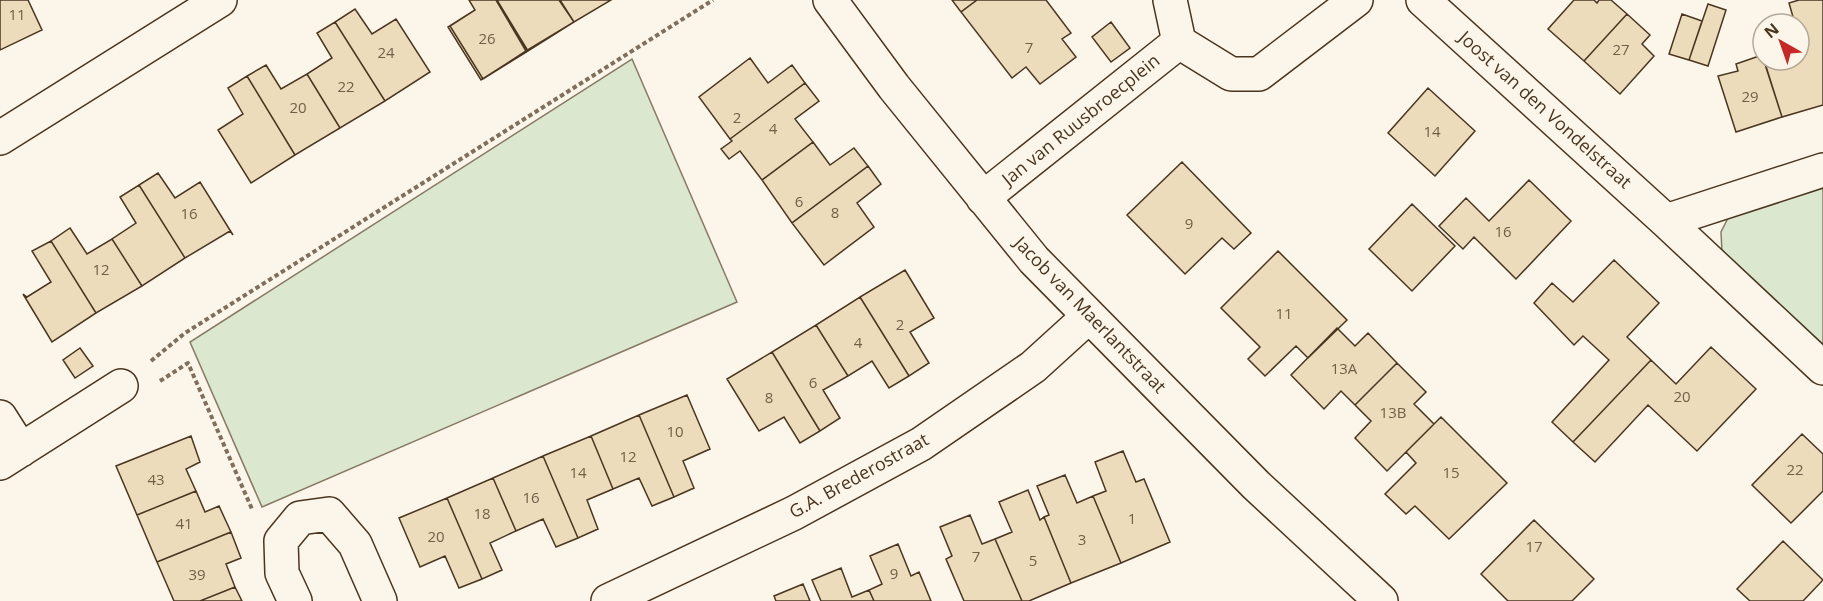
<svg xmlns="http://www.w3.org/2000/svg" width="1823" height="601" font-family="'Open Sans',sans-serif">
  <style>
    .green { fill: #dce7d0; stroke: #887966; stroke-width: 1.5 }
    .building { fill: #ecdcbc; stroke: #4a3520; stroke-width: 1.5 }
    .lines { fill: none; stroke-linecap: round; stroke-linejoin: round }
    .street-casing { stroke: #4a3520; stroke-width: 36 }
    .path { stroke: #7f6f5c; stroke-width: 4; stroke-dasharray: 4.5 3; stroke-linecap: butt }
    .street { stroke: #fbf6e9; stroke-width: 33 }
    .labels { text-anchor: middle; stroke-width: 4.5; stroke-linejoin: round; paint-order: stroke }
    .number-label { font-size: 15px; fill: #725f47 }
    .street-label { font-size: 18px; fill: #4a3520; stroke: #fbf6e9 }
  </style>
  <rect width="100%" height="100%" fill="#fbf6e9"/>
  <path class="green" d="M632,59L737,302L262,507L190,342Z
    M1823,182V351L1722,253L1721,232L1728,218Z"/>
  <path class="building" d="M0,0H28L42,30L0,50Z
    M469,0H496L526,51L481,80L448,27L475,10Z
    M469,0H497L528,51L483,79L450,26L475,10Z
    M496,0H560L574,22L526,51Z
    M497,0H559L574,22L528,51Z
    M560,0H611L574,22Z
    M952,0H977L961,12Z
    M977,0H1046L1071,33L1062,39L1076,57L1040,84L1026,67L1012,78L961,12Z
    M1574,0H1594L1597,3L1599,0H1611L1627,14L1584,61L1548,29Z
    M1799,0H1823V105L1782,117L1764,60H1799V24H1795L1789,3Z
    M1708,4L1726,10L1708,66L1689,60Z
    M355,9L372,34L396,19L430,72L385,101L335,22Z
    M1627,14L1650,35L1642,44L1654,56L1620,94L1584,61Z
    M1682,14L1702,21L1689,60L1669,54Z
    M335,22L385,101L340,128L307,74L332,58L317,33Z
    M1111,22L1130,48L1111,62L1092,37Z
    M1762,55L1782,117L1736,132L1718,76L1738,71L1736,64Z
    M750,58L768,83L792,65L805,83L730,139L699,97Z
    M266,65L281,89L307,74L340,128L295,155L247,76Z
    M247,76L295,155L251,183L218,130L243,114L228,88Z
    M805,83L819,101L795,119L813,142L762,180L740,151L729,159L721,149L732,141L730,139Z
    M1428,88L1475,131L1435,176L1388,133Z
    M813,142L830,165L854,148L868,166L792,223L762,180Z
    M1182,162L1251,233L1234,249L1222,238L1185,274L1127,215Z
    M868,166L881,184L857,203L874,227L824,265L792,223Z
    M158,173L175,198L200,182L233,235L230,231L185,258L139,185Z
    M1529,180L1571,221L1516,279L1474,237L1463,249L1439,226L1466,198L1489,221Z
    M139,185L185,258L142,286L112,239L136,223L120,197Z
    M1412,204L1455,246L1412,291L1369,249Z
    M70,228L87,254L112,239L142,286L96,313L51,241Z
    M51,241L96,313L52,342L23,294L27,297L51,282L32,251Z
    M1278,251L1347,320L1308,358L1296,346L1265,376L1248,359L1260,347L1221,308Z
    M1614,260L1659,303L1627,337L1651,360L1573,442L1552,422L1609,360L1583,336L1574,345L1534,303L1552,283L1573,302Z
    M905,270L934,318L910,332L929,363L909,376L860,297Z
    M860,297L909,376L889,388L872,361L848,376L816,325Z
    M816,325L848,376L823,390L840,418L820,431L772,352Z
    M1337,328L1355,346L1368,333L1397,363L1355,405L1341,391L1324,409L1291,375Z
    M1711,347L1756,389L1697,451L1648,405L1595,462L1573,442L1651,360L1676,384Z
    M80,348L93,366L75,378L63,360Z
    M772,352L820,431L800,443L784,417L759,431L727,379Z
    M1397,363L1426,392L1414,404L1434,424L1387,471L1355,438L1371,421L1355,405Z
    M687,395L710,449L683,461L694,488L674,497L639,415Z
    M639,415L674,497L652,506L639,478L613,489L591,436Z
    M1441,417L1507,483L1449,539L1415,506L1406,514L1385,494L1416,463L1406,452Z
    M1802,434L1823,454V491L1791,523L1752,485Z
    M191,436L200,462L186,469L196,491L137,515L116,466Z
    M591,436L613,489L587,500L598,529L578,538L543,456Z
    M1123,451L1136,482L1144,479L1170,542L1121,563L1093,496L1106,491L1095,462Z
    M543,456L578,538L556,547L543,519L516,531L493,478Z
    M1065,475L1077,503L1093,496L1121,563L1071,583L1044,517L1049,515L1037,486Z
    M493,478L516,531L490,543L502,570L482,579L447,498Z
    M1028,490L1040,520L1044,517L1071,583L1029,601H1022L995,539L1012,532L999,502Z
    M196,491L205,512L219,506L231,532L157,562L137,515Z
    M447,498L482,579L459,588L445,556L420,567L399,518Z
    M970,515L982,544L995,539L1022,601H964L946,559L952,556L940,527Z
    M1534,520L1594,579L1572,601H1508L1481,574Z
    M231,532L241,558L226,564L235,587L200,601H174L157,562Z
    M1783,541L1823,580L1803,601H1750L1737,589Z
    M898,544L911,576L919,572L931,601H874L869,590L882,584L870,556Z
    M841,568L852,597L869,590L874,601H821L812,580Z
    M803,584L810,601H776L774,596Z
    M235,587L242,601H200Z"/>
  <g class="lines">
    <g class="street-casing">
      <path id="street" d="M830,0L894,87L1034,260L1256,485L1381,601
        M1170,0L1179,42L1231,74H1259L1356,0
        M1423,0L1666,221L1823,368
        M0,138L220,0
        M983,198L1179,42
        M1666,221L1823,170
        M0,417L21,450
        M0,463L121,386
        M295,601L282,573L281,541L300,518L329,514L355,544L380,601
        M608,601L794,513L921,444L1033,367L1088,317"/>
    </g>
    <path class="path" d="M151,361L185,333L713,0
      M160,381L188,363L252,509"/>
    <use href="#street" class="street"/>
  </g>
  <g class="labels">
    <g class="number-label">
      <text x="17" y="20">11</text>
      <text x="487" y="44">26</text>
      <text x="1029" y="53">7</text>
      <text x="1621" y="55">27</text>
      <text x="386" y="58">24</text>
      <text x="346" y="92">22</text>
      <text x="1750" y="102">29</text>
      <text x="298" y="113">20</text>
      <text x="737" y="123">2</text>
      <text x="773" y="134">4</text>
      <text x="1432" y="137">14</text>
      <text x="799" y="207">6</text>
      <text x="835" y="218">8</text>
      <text x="189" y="219">16</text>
      <text x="1189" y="229">9</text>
      <text x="1503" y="237">16</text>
      <text x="101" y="275">12</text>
      <text x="1284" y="319">11</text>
      <text x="900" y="330">2</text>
      <text x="858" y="348">4</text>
      <text x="1344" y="374">13A</text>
      <text x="813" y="388">6</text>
      <text x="1682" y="402">20</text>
      <text x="769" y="403">8</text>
      <text x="1393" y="418">13B</text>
      <text x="675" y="437">10</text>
      <text x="628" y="462">12</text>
      <text x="1795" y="475">22</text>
      <text x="578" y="478">14</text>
      <text x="1451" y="478">15</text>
      <text x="156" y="485">43</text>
      <text x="531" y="503">16</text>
      <text x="482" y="519">18</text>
      <text x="1132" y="524">1</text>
      <text x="184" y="529">41</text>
      <text x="436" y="542">20</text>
      <text x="1082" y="545">3</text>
      <text x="1534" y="552">17</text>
      <text x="976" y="562">7</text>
      <text x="1033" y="566">5</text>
      <text x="894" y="579">9</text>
      <text x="197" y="580">39</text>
    </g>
    <g class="street-label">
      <text transform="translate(1545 110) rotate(42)" y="6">Joost van den Vondelstraat</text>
      <text transform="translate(1081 120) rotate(-39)" y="6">Jan van Ruusbroecplein</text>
      <text transform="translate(1090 315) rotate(46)" y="6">Jacob van Maerlantstraat</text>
      <text transform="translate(859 476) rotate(-29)" y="6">G.A. Brederostraat</text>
    </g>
  </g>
  <g transform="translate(1781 42) rotate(320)"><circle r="28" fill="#fbf6e9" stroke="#b4a999" stroke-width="1.5"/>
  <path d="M0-4.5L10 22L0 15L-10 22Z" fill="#c62828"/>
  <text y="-9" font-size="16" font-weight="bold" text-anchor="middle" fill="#4a3520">N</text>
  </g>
</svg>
